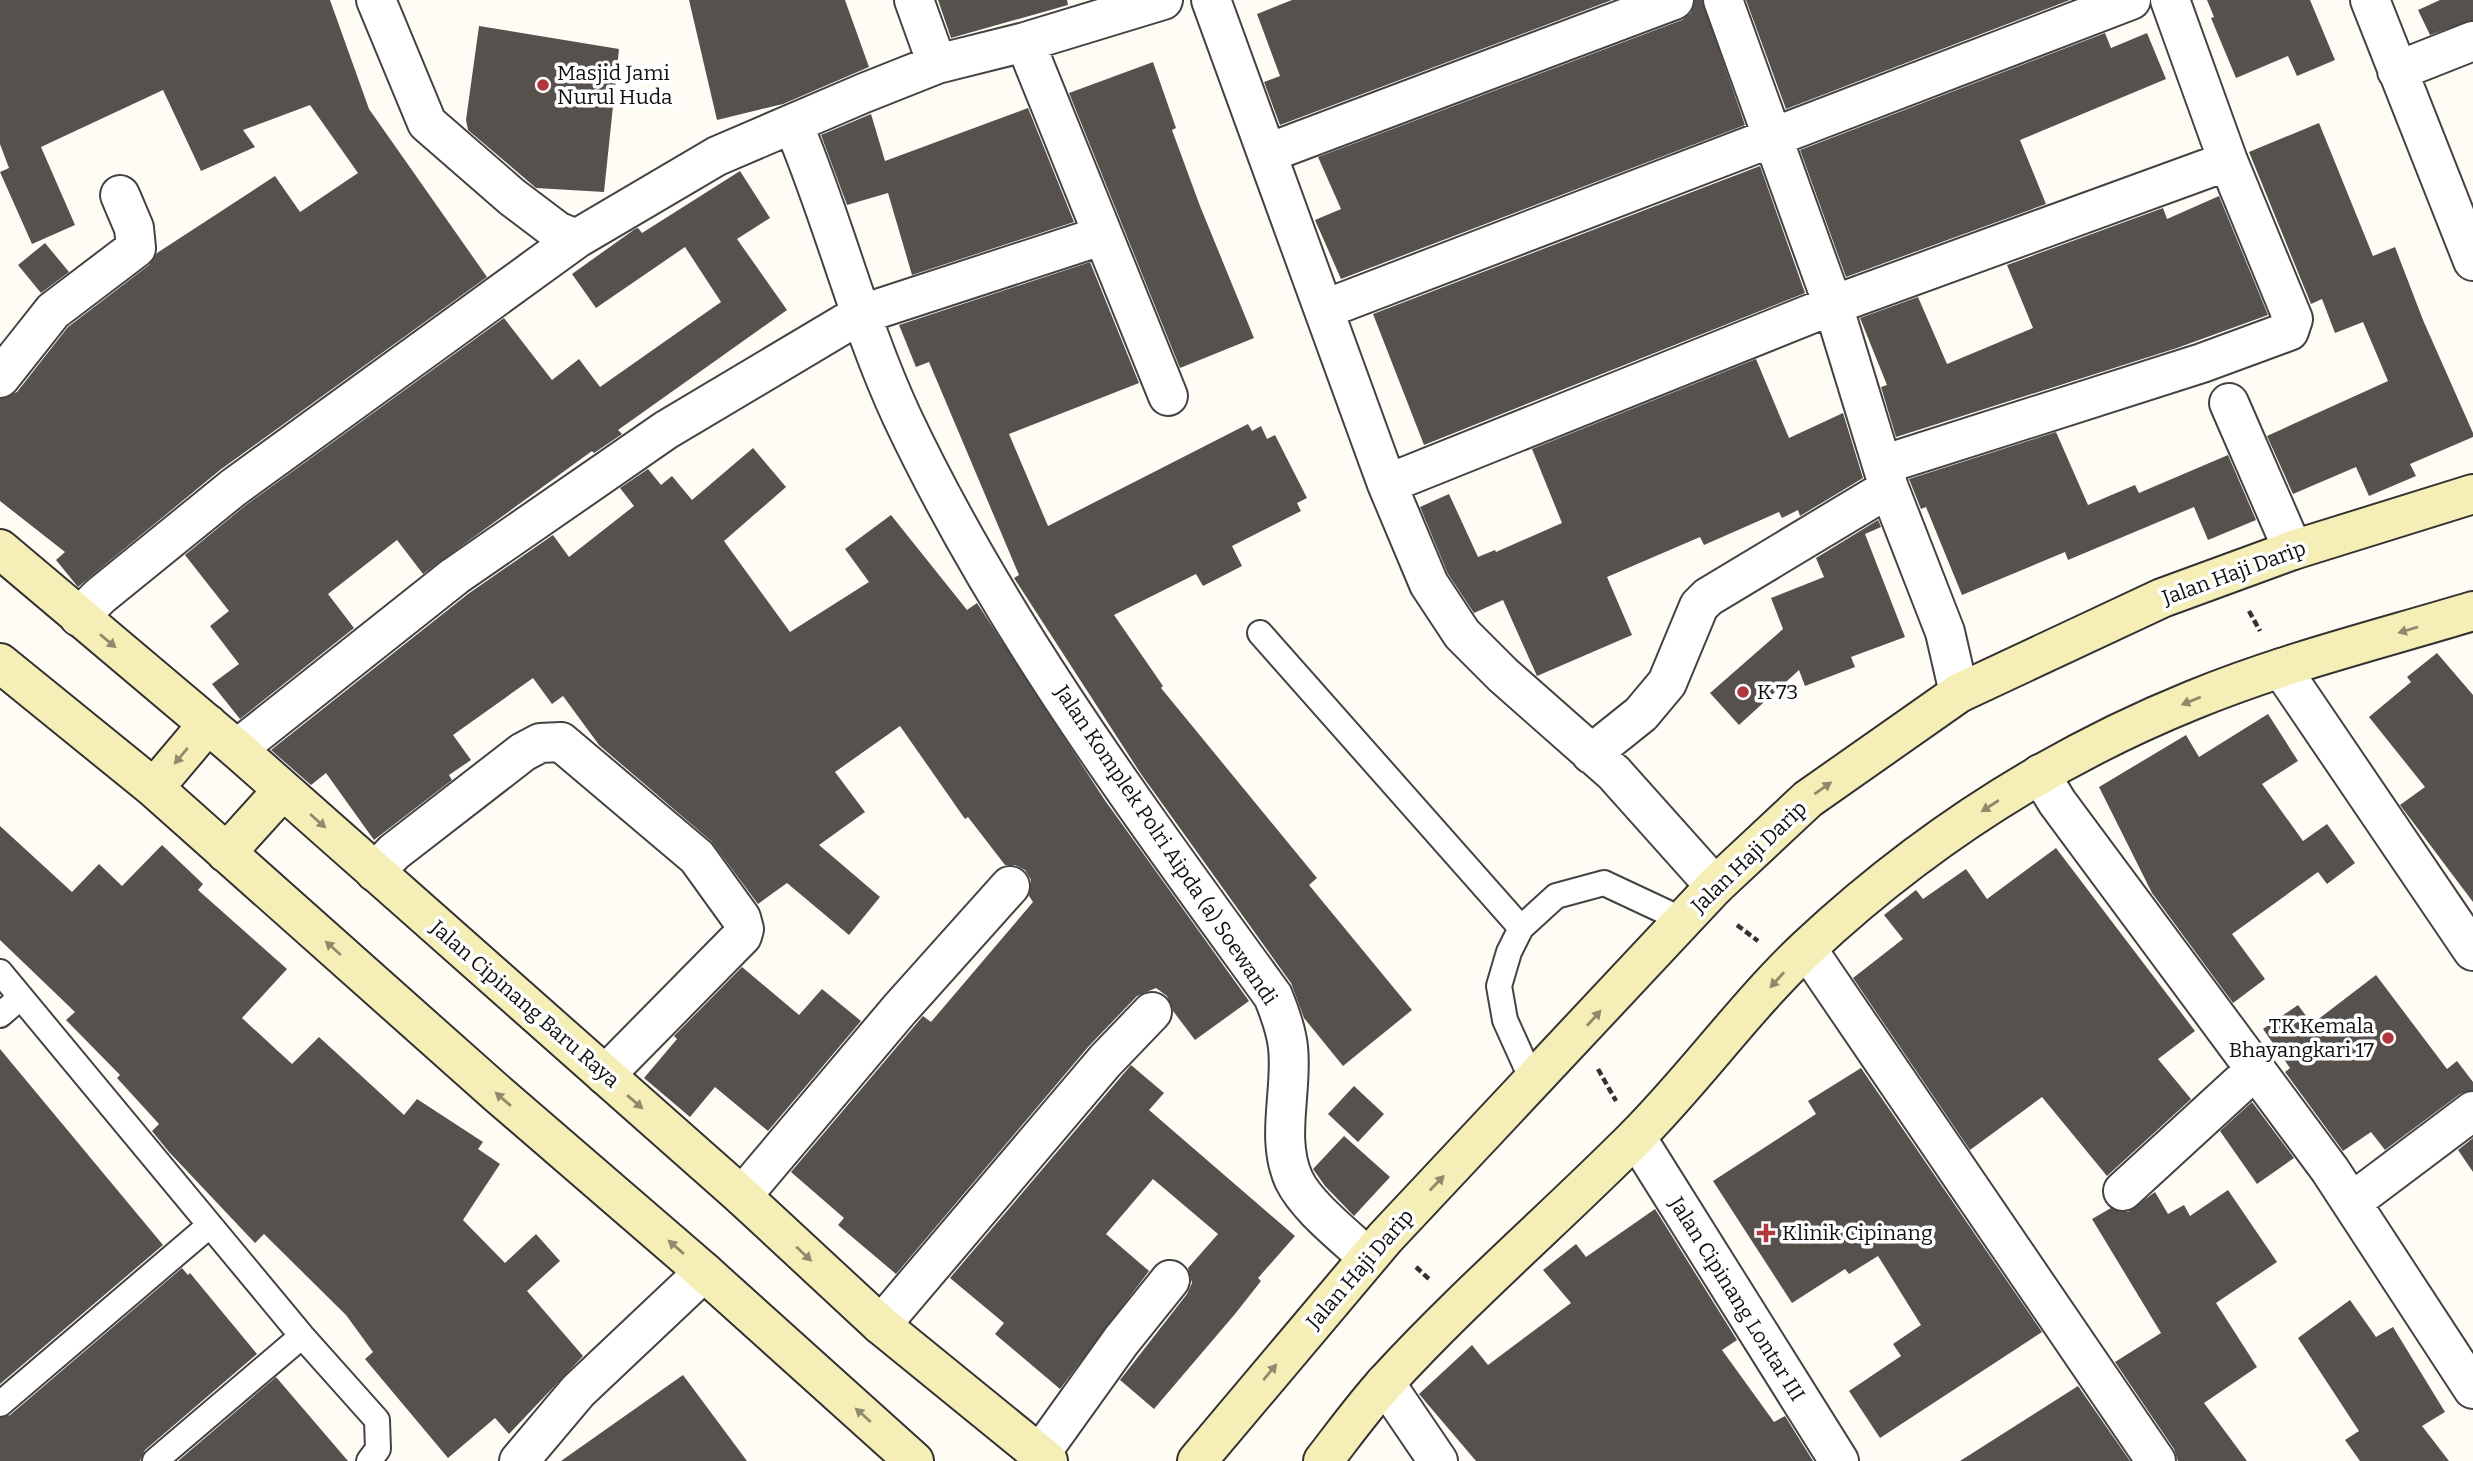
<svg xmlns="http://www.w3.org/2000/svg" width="2473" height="1461" font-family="Bitter,serif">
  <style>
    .building { fill: #57514d }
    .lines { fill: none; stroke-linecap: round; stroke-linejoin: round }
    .lane-casing { stroke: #434343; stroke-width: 28 }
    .street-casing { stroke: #434343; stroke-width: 42 }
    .secondary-casing { stroke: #323232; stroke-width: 42 }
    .path { stroke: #323232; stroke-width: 4.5; stroke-dasharray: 7 3.5; stroke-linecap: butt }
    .lane { stroke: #fff; stroke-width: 24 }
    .street { stroke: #fff; stroke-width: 38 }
    .secondary { stroke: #f6eeb7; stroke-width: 38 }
    .oneway { fill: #8e8a6c }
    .poi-dot { fill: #b1373f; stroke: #fff; stroke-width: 2.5 }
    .labels { text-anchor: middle; stroke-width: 7; stroke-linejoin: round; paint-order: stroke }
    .poi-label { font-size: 21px; fill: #101010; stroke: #fff; text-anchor: start }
    .street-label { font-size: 21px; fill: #101010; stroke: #fff }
  </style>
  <rect width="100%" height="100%" fill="#fefcf4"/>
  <path class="building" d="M0,0H330L369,109L487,277L220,470L78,587L56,560L65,552L0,501V399L17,392L68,327L149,265L157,253L275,176L300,212L358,173L310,105L243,130L255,147L201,171L163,90L41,147L75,225L32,244L0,172L9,168L0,144Z
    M689,0H845L869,67L783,104L717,120Z
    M938,0H1067L1068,5L951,38Z
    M1292,0H1612L1280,125L1264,82L1280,76L1257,14Z
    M1695,0H1702L1745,125L1341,279L1315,220L1341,209L1318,157L1682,20L1691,13Z
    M1746,0H2070L1786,109Z
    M2207,0H2310L2335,60L2297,76L2288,56L2236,78L2211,18L2214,17Z
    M2440,0H2473V20L2430,35L2418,10Z
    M479,26L619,49L604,192L536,188L468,130L466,120Z
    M2105,33L2111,48L2147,33L2166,79L2020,140L2046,204L1846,277L1800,150Z
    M1153,62L1176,128L1172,130L1200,206L1254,338L1180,368L1069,93Z
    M1028,108L1074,222L912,275L888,193L847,205L821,135L871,114L885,161Z
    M2319,123L2373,256L2395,247L2423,320L2473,433V437L2410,464L2416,476L2369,496L2356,467L2293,494L2267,436L2388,381L2363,322L2335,333L2322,299L2311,304L2249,152Z
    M1760,166L1805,293L1424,445L1373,314Z
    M740,171L770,218L737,239L787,310L618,430L622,434L594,453L592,451L423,574L397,540L328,594L354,628L240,719L212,684L239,664L210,626L229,611L185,555L246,505L504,318L552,380L579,359L600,387L721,302L685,247L596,308L572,274L635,229L638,228L642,233Z
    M2219,196L2268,315L2177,348L1896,437L1881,387L1887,385L1860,318L1918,297L1947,364L2033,328L2007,265L2163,208L2167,219Z
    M45,243L69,272L41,293L18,265Z
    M1090,262L1139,383L1009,434L1048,526L1248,424L1252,431L1261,426L1267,439L1275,435L1307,498L1297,503L1301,511L1232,546L1242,566L1203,586L1196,574L1114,615L1163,686L1161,688L1317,878L1309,885L1412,1010L1343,1066L1304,1018L1291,983L1141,774L1014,578L1019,575L929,362L916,367L899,325Z
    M1756,359L1789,438L1843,413L1863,478L1800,516L1798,510L1782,518L1779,512L1704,545L1700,537L1607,577L1632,635L1537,676L1503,600L1474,613L1448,574L1420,507L1449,494L1478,557L1495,550L1496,552L1562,523L1532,449Z
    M2056,432L2088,505L2135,485L2139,493L2228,455L2256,520L2208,540L2194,507L2068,560L2065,552L1962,595L1926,507L1921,509L1909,479Z
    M753,448L786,487L724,541L790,632L869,582L845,549L891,515L967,610L977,603L1104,799L1249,1001L1195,1040L1173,1011L1167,996L1156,988L1137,996L1088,1047L896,1274L838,1225L844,1218L791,1172L923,1016L931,1022L1033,902L1029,896L1031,880L1025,870L1015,865H1005L968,817L965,819L900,726L835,772L865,812L819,845L880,897L849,935L787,883L758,904L711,841L599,745L563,696L552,704L533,678L453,735L471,760L449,775L452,780L374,840L326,773L311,785L271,750L468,594L553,535L569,557L634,506L620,488L648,469L661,485L672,476L692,500Z
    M1878,520L1881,527L1865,534L1905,637L1851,657L1855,667L1805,686L1799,670L1739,725L1710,693L1783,629L1771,598L1824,577L1816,558Z
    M2437,653L2473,695V902L2400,805L2425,787L2369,717L2411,682L2407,677Z
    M2268,714L2298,761L2262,784L2303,841L2327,824L2355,863L2327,884L2318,872L2232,934L2265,979L2233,1003L2152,893L2099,787L2186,735L2199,757Z
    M0,826L72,892L99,864L122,886L162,845L203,884L198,890L287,969L242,1018L292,1064L319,1037L404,1115L417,1099L483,1142L478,1149L500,1164L463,1220L505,1263L536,1234L560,1261L527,1291L583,1356L509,1434L495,1418L448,1458L365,1359L373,1352L346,1315L264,1234L255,1243L169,1152L152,1131L159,1124L117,1078L120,1075L66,1020L75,1012L0,940Z
    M2056,848L2195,1031L2158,1059L2191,1099L2107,1176L2042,1097L1970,1150L1853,978L1903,939L1884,915L1916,890L1923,899L1966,869L1987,899Z
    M742,967L799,1015L822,989L861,1021L768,1131L715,1087L690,1117L644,1078L677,1039L674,1036Z
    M2376,975L2447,1069L2457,1061L2473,1082V1090L2460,1094L2385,1150L2371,1132L2343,1151L2285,1072L2290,1068L2263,1029L2298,1005L2312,1024Z
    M0,1049L163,1245L0,1384Z
    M1131,1065L1164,1093L1149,1110L1295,1236L1258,1278L1261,1281L1235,1314L1154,1409L1120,1380L1187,1294L1192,1283L1188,1268L1218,1234L1153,1179L1106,1234L1149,1271L1060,1389L995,1334L1004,1323L950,1278Z
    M1861,1068L2042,1332L1880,1438L1849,1391L1901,1356L1893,1344L1921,1325L1878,1256L1849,1274L1845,1269L1792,1303L1713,1181L1816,1114L1808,1101Z
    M1354,1086L1384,1114L1358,1142L1328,1114Z
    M2252,1102L2294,1158L2257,1184L2220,1131Z
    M1344,1136L1390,1177L1354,1216L1325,1186L1313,1169Z
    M2473,1138V1172L2458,1150Z
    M2228,1190L2277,1262L2216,1303L2257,1367L2204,1403L2247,1461H2178L2174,1449L2115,1362L2161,1333L2092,1219L2111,1208L2128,1212L2155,1192L2168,1214L2184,1205L2190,1216Z
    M1655,1209L1737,1340L1722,1350L1774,1422L1785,1416L1813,1461H1476L1419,1394L1472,1345L1488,1365L1571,1303L1543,1270L1576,1244L1586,1257Z
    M182,1268L188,1275L190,1273L257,1354L145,1450L140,1461H0V1418L10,1415Z
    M2350,1300L2376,1337L2393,1327L2445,1412L2422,1426L2449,1461H2360L2345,1440L2359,1431L2298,1338Z
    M683,1375L747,1461H561Z
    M276,1377L348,1461H178Z
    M2078,1386L2130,1461H1960Z"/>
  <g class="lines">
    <g class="lane-casing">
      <path id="lane" d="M1260,633L1521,928
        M0,972L302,1336L377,1420L378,1449L369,1461
        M0,1015L21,997
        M1533,1082L1505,1020L1499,986L1509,952L1521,928L1556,896L1604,883L1683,920
        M0,1404L210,1225
        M155,1461L302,1336"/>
    </g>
    <g class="street-casing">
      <path id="street" d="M376,0L427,123L512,197L557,231L576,239L717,156L864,93L937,64L1025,42L1163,0
        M914,0L937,64
        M1211,0L1387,484L1429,584L1462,634L1503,675L1614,773L1715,886
        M1723,0L1833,305L1889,488L1945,632L1959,693
        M2370,0L2473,261
        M1025,42L1168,396
        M2397,71L2473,41
        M793,124C834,221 858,322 902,417C1000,625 1139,811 1273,996C1280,1013 1286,1029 1288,1047C1293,1090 1275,1139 1294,1180C1307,1207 1345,1236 1367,1257
        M1268,153L1674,0
        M1325,309L2131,0
        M0,378L53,311L136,248L134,228L120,195
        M2229,403L2293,550
        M1882,465L2202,363L2289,331L2293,319L2228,161L2170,0
        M1387,484L1833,305L2228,161
        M79,617L100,596L233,488L576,239
        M2281,668L2473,951
        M237,749L455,576L666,430L859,315L1101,236
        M1591,754L1641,714L1667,683L1699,606L1708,597L1889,488
        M2040,774L2057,802L2330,1170L2473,1389
        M375,872L394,852L523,752L540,743L561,742L697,857L741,918L744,929L742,936L605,1075
        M1807,949L2156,1461
        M1636,1137L1839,1461
        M2123,1191L2256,1069
        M742,1196L899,1010L1010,886
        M2352,1202L2473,1111
        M881,1325L1105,1061L1152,1012
        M1385,1383L1438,1461
        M1040,1454L1121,1341L1170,1280
        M519,1461L578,1391L704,1272"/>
    </g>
    <g class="secondary-casing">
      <path id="secondary" d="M0,549L237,749L742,1196L881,1325L1048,1461
        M0,663L154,788L499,1095L704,1272L914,1461
        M154,788L208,724
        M226,853L283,790
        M1197,1461L1385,1238L1715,886L1808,799L1959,693L2162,598L2293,550L2473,494
        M1323,1461C1344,1434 1364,1406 1387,1381C1465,1296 1552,1221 1634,1139C1694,1079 1744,1008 1806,949C1919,843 2050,758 2193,700C2283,663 2380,639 2473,611"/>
    </g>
    <path class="path" d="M2249,611L2260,631
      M1737,925L1758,941
      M1598,1069L1616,1101
      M1416,1267L1430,1280"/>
    <use href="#lane" class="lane"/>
    <use href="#street" class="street"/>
    <use href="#secondary" class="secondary"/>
  </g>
  <defs><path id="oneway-solid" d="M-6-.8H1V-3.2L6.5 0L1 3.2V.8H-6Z" transform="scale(1.75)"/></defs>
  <g class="oneway">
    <use href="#oneway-solid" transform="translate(2408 630) rotate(163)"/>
    <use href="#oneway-solid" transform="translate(108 641) rotate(40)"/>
    <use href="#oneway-solid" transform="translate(2191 701) rotate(158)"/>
    <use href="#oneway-solid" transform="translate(181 756) rotate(130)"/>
    <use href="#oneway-solid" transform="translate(1823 788) rotate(-35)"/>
    <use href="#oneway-solid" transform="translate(1990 806) rotate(147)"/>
    <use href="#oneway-solid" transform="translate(318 821) rotate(42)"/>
    <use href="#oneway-solid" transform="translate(333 948) rotate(-138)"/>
    <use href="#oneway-solid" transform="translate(1777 980) rotate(132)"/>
    <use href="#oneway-solid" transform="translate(1594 1018) rotate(-48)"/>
    <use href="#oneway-solid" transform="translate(503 1099) rotate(-139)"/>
    <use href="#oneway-solid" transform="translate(635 1102) rotate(41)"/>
    <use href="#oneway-solid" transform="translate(1437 1183) rotate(-46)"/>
    <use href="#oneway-solid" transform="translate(676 1247) rotate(-139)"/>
    <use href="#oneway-solid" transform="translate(804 1254) rotate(43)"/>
    <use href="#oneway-solid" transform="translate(1270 1372) rotate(-50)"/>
    <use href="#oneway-solid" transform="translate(863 1415) rotate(-138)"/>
  </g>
  <g class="poi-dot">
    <circle cx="543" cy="85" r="7"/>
    <circle cx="1743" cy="692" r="7"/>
    <circle cx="2388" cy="1038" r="7"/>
    <path d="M1762.5 1222.5h7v7h7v7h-7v7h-7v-7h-7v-7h7z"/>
  </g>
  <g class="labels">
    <g class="poi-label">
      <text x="557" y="80">Masjid Jami<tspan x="557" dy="24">Nurul Huda</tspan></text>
      <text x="1757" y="699">K 73</text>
      <text x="2374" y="1033" text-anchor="end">TK Kemala<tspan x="2374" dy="24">Bhayangkari 17</tspan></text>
      <text x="1782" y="1240">Klinik Cipinang</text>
    </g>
    <g class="street-label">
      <text transform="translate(2234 573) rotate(-20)" y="7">Jalan Haji Darip</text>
      <text transform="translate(1166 845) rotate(56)" y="7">Jalan Komplek Polri Aipda (a) Soewandi</text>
      <text transform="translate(1749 857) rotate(-44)" y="7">Jalan Haji Darip</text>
      <text transform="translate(525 1004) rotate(41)" y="7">Jalan Cipinang Baru Raya</text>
      <text transform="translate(1360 1269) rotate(-49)" y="7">Jalan Haji Darip</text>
      <text transform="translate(1737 1299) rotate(58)" y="7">Jalan Cipinang Lontar III</text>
    </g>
  </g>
</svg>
